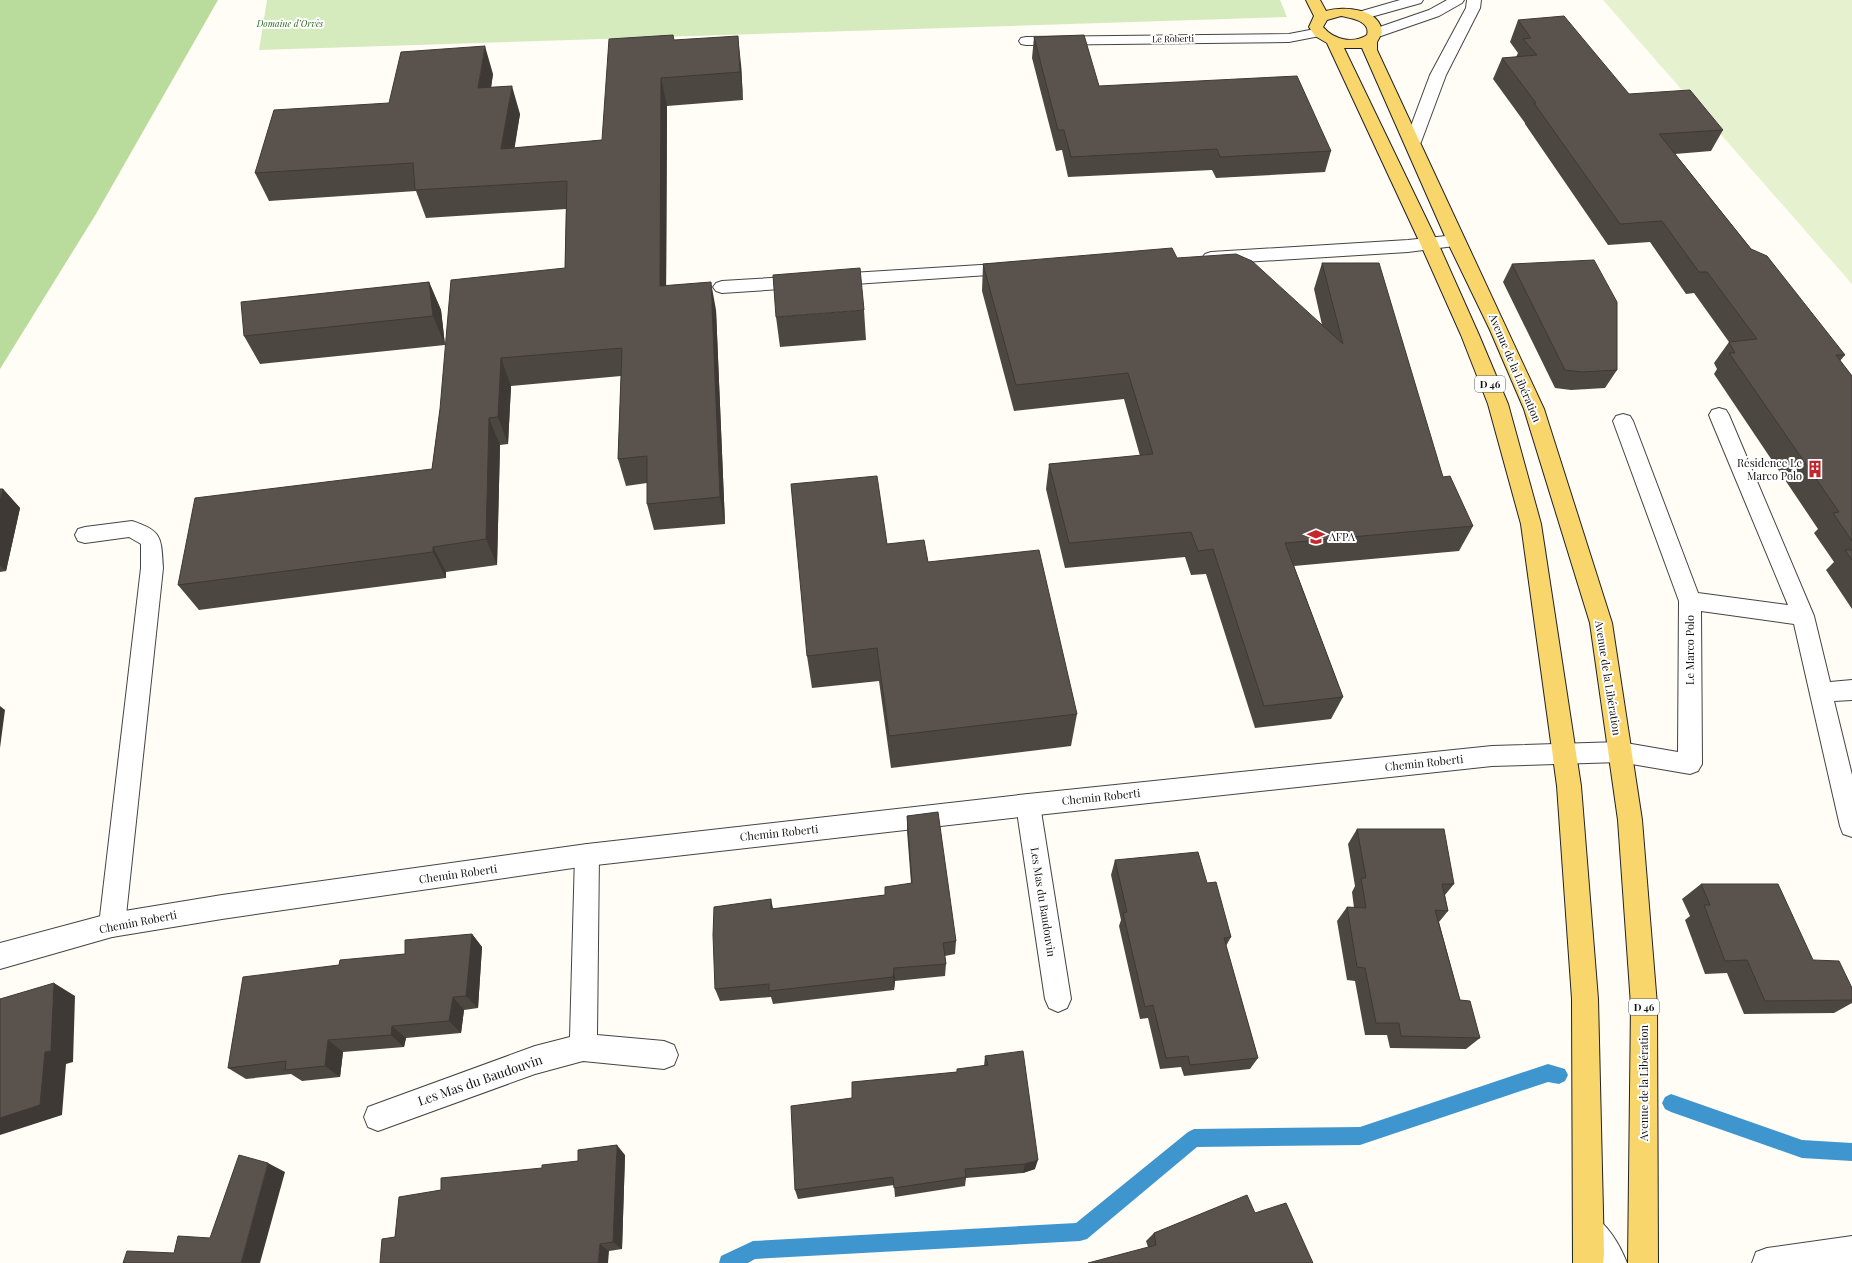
<svg xmlns="http://www.w3.org/2000/svg" width="1852" height="1263" font-family="'Playfair Display',serif">
  <style>
    .green { fill: #d5ebbd }
    .forest { fill: #b9dc9c }
    .pitch { fill: #e6f2cf }
    .lines { fill: none; stroke-linecap: round; stroke-linejoin: round }
    .stream { fill: #3f96cf; fill-rule: evenodd }
    .lane-casing { stroke: #444; stroke-width: 2 }
    .street-casing { stroke: #444; stroke-width: 2 }
    .primary-casing { stroke: #222; stroke-width: 2 }
    .lane { fill: #fff; fill-rule: evenodd }
    .street { fill: #fff; fill-rule: evenodd }
    .primary { fill: #f9d66b; fill-rule: evenodd }
    .wall { fill: #4d4742 }
    .shaded-wall { fill: #3f3936 }
    .building { fill: #5a524d; stroke: #3f3936 }
    .labels { text-anchor: middle; stroke-width: 4; stroke-linejoin: round; paint-order: stroke }
    .far-park-label { font-size: 9px; font-style: italic; fill: #2f6b1f; stroke: #fff }
    .far-street-label { font-size: 9px; fill: #111; stroke: #fff }
    .shield { fill: #fff; stroke: #585858; stroke-width: 1 }
    .shield-label { font-size: 10px; font-weight: bold; fill: #111 }
    .street-label { font-size: 11px; fill: #111; stroke: #fff }
    .poi-label { font-size: 11px; fill: #111; stroke: #fff; text-anchor: end }
    .near-street-label { font-size: 13px; fill: #111; stroke: #fff }
  </style>
  <rect width="100%" height="100%" fill="#fffdf5"/>
  <path class="green" d="M267,0H1280L1287,17L259,50Z"/>
  <path class="forest" d="M0,0H218L96,214L0,369Z"/>
  <path class="pitch" d="M1603,0H1852V284Z"/>
  <g class="lines">
    <path class="stream" d="M1548,1064L1565,1069L1568,1075L1565,1081L1559,1084L1548,1082L1360,1145L1197,1147L1087,1239L1080,1241L755,1259L748,1263H719L721,1256L753,1241L1076,1223L1188,1132L1194,1129L1360,1127Z
      M1671,1094L1802,1140L1852,1143V1161L1802,1158L1671,1112L1665,1109L1662,1103L1665,1097Z"/>
    <g class="lane-casing">
      <path id="lane" d="M1320,28L1325,29L1327,32L1325,35L1289,42L1026,45L1021,44L1019,41L1021,38L1026,37L1289,34Z
        M1456,235L1462,237L1465,241L1462,245L1408,252L1211,264L1205,262L1202,258L1205,254L1211,252L1408,240Z
        M1013,263L1019,265L1022,269L1019,273L722,293L716,291L713,287L716,283L722,281Z
        M1719,408L1726,410L1729,415L1814,616L1830,682L1852,680V700L1834,701L1852,775V837L1843,834L1840,826L1794,624L1701,611L1702,764L1698,771L1690,774L1620,762L1612,759L1608,752L1612,745L1620,742L1678,752L1679,601L1613,421L1616,416L1623,414L1630,416L1633,421L1698,593L1788,605L1709,415L1712,410Z
        M132,521C163,531 161,538 163,568L125,925L121,934L112,937L103,934L99,925L141,568V544L129,537L85,543L78,541L75,535L78,529L85,527Z
        M1028,794L1037,797L1040,805L1071,999L1067,1008L1058,1012L1049,1008L1045,999L1016,805L1019,797Z
        M587,844L596,847L599,855L597,1035L664,1041L674,1045L678,1055L674,1065L664,1069L583,1061L535,1074L378,1131L368,1127L364,1117L368,1107L535,1046L570,1037L575,855L578,847Z
        M1589,1214C1607,1222 1620,1245 1627,1263H1594L1579,1239L1574,1229L1579,1219Z
        M1852,1236V1263H1752L1756,1252L1767,1248Z"/>
    </g>
    <g class="street-casing">
      <path id="street" d="M1400,0H1423L1421,3L1360,20L1355,19L1353,16L1355,13Z
        M1447,0H1464L1462,3L1439,16L1381,36H1371L1369,33L1371,30L1429,10Z
        M1467,0H1481L1480,8L1446,75L1421,142L1419,145L1413,147L1407,145L1405,142L1430,75L1466,8Z
        M1620,742L1628,745L1632,752L1628,759L1620,762L1492,766L1028,816L587,866L222,919L112,937L0,969V943L112,913L222,895L587,844L1028,794L1492,746Z"/>
    </g>
    <g class="primary-casing">
      <path id="primary" d="M1306,0H1320L1326,11C1343,6 1381,8 1382,33L1377,42V50L1544,409L1612,623L1642,820L1657,1005L1658,1263H1628L1631,1005L1618,820L1590,623L1524,409L1490,330L1447,241L1362,48H1344L1438,243L1479,335L1508,404L1541,524L1581,786L1598,999L1604,1254L1603,1263H1573L1572,999L1557,786L1521,524L1488,404L1461,335L1420,243L1327,43L1315,36L1309,27L1314,16ZM1341,16C1351,18 1371,21 1367,35C1353,44 1334,40 1323,27L1327,20Z"/>
    </g>
    <use href="#lane" class="lane"/>
    <use href="#street" class="street"/>
    <use href="#primary" class="primary"/>
  </g>
  <path class="wall" d="M1518,20L1629,94L1723,130L1711,151L1675,154L1751,249L1845,355L1840,361L1852,376V609L1826,570L1834,562L1814,533L1818,529L1714,374L1717,369L1714,363L1729,342L1694,293L1686,294L1650,242L1608,245L1525,124V123L1493,79L1502,58L1516,57L1518,53L1510,42Z
    M1034,37L1099,86L1331,151L1325,172L1216,178L1212,170L1068,177L1062,150L1056,151L1032,58Z
    M674,40L741,64L743,100L667,106L666,286L716,310L725,524L654,530L647,504V483L626,486L618,459L621,376L511,386L508,444L500,445L497,565L446,572V578L199,610L178,585L432,469L440,409L565,268L566,209L426,218L416,191L269,201L255,173L389,103L493,74L491,87L520,114L514,148L602,140Z
    M1177,258L1322,325L1314,289L1322,263L1443,477L1473,526L1459,551L1294,566L1343,697L1331,719L1255,728L1206,574L1191,575L1185,557L1065,568L1046,489L1049,464L1140,456L1124,399L1014,411L982,291L983,264Z
    M1512,264L1617,370L1605,388L1571,390L1555,388L1503,282Z
    M429,282L441,310L445,345L260,364L244,336Z
    M864,310L866,340L780,347L776,317Z
    M0,489H3L20,508L6,571L0,572Z
    M887,544L928,562L1077,714L1071,746L891,768L879,681L812,688L807,656Z
    M907,816L956,941L955,954L945,956L946,964L945,976L895,981L894,990L773,1004L771,997L720,1001L715,989L773,909L885,895L911,883L907,831Z
    M1357,829L1454,884L1445,895L1448,911L1439,922L1460,1000L1480,1038L1466,1049L1390,1048L1387,1035H1365L1355,981L1347,980L1337,921L1347,907L1354,908L1352,892L1355,886L1348,844Z
    M1115,860L1207,883L1231,937L1226,946L1258,1058L1250,1069L1184,1076L1181,1067L1160,1069L1148,1018L1140,1019L1119,926L1121,920L1111,875Z
    M1701,884L1813,960L1852,988V1003L1834,1013L1744,1014L1727,973L1705,974L1685,920L1690,916L1682,899Z
    M472,934L482,947L478,1008L464,1010L461,1033L406,1038L404,1047L343,1052L340,1077L302,1081L291,1074L246,1079L228,1068L339,965L405,954Z
    M985,1056L1035,1169L1023,1173L966,1178L965,1186L895,1197L894,1185L798,1199L795,1190L852,1098L956,1072L984,1066Z
    M625,1155L622,1249L609,1251L395,1237L542,1168L578,1161Z
    M1255,1213L1313,1263L1148,1247L1146,1241L1154,1233Z"/>
  <path class="shaded-wall" d="M738,36L741,64L743,100L740,72Z
    M485,46L493,74L487,116L478,88Z
    M661,78L667,106L666,314L660,286Z
    M512,86L520,114L510,177L501,149Z
    M429,282L441,310L445,345L433,316Z
    M711,282L716,310L725,524L720,497Z
    M501,358L511,386L508,444L498,417Z
    M489,418L500,445L497,565L486,539Z
    M3,489L20,508L6,571L0,565V503Z
    M433,547L446,572V578L433,552Z
    M0,706L5,710L0,748Z
    M771,899L774,913L771,909Z
    M472,934L482,947L478,1008L466,996Z
    M894,968L895,981L894,990L893,977Z
    M54,983L75,996L73,1062L66,1064L62,1115L0,1135V1118L45,1052Z
    M453,997L464,1010L461,1033L449,1021Z
    M392,1026L406,1038L404,1047L391,1035Z
    M328,1040L343,1052L340,1077L325,1066Z
    M617,1145L625,1155L622,1249L613,1242Z
    M1038,1160L1035,1169L1023,1173L1025,1164Z
    M268,1163L285,1172L260,1263H241Z
    M600,1244L609,1251L608,1263H598Z"/>
  <path class="building" d="M1564,16L1629,94L1690,90L1723,130L1659,134L1751,249L1767,256L1845,355H1836L1852,376V541L1833,513L1839,512L1729,353H1735L1729,342L1757,339L1707,272H1699L1662,221L1620,224L1534,103H1536L1502,58L1537,55L1523,39L1531,38L1518,20Z
    M673,35L674,40L738,36L740,72L661,78L660,286L711,282L720,497L647,504V456L618,459L622,348L501,358L498,417L489,418L486,539L433,547V552L178,585L195,498L432,469L440,409L451,280L565,268L567,181L415,190L413,163L255,173L274,110L389,103L401,52L485,46L478,88L512,86L501,149L602,140L609,39Z
    M1084,35L1099,86L1297,76L1331,151L1220,157L1217,149L1071,157L1064,130H1058L1034,37Z
    M1172,248L1177,258L1236,254L1252,261L1343,344L1322,263H1379L1443,477L1450,476L1473,526L1285,543L1343,697L1264,706L1213,549L1198,551L1191,532L1069,543L1049,464L1153,454L1128,373L1016,385L983,264Z
    M1594,260L1617,302V370L1582,372L1565,370L1512,264Z
    M860,268L864,310L776,317L773,275Z
    M429,282L433,316L244,336L241,302Z
    M877,476L887,544L924,540L928,562L1039,550L1077,714L889,736L877,648L807,656L791,484Z
    M0,489H3L0,503Z
    M1845,550H1852V560Z
    M938,812L956,941L943,943L946,964L894,968L893,977L769,991V984L715,989L713,935L714,907L771,899V909L885,895V887L912,883L907,816Z
    M1357,829H1444L1454,884H1442L1448,911L1435,910L1460,1000L1470,1001L1480,1038L1401,1036L1399,1023H1376L1365,968L1357,967L1347,907L1366,908L1361,878H1366Z
    M1198,852L1207,883L1216,882L1231,937L1224,938L1258,1058L1190,1065L1188,1056L1166,1058L1153,1005L1145,1007L1123,913L1127,912L1115,860Z
    M1701,884H1778L1813,960L1839,961L1852,988V1000L1765,1001L1747,960L1725,961L1704,905H1710Z
    M472,934L466,996L453,997L449,1021L392,1026L391,1035L328,1040L325,1066L285,1070L286,1061L228,1068L243,977L339,965L340,960L405,954V940Z
    M54,983L51,1051L45,1052L40,1105L0,1118V999Z
    M1023,1051L1038,1160L1025,1164L965,1169L966,1177L894,1188L893,1177L795,1190L791,1106L852,1098V1082L957,1072V1069L988,1065L985,1056Z
    M617,1145L613,1242L600,1244L598,1263H380L382,1239L395,1237L399,1197L441,1190V1178L542,1168V1165L578,1161V1150Z
    M239,1155L268,1163L241,1263H123L127,1251L174,1253L178,1236L210,1238Z
    M1247,1195L1255,1213L1286,1203L1313,1263H1088L1156,1245L1154,1233Z"/>
  <defs>
    <g id="building-bare" transform="scale(1.38)"><path d="M-4-6H4V6H1V3H-1V6H-4ZM-2.5-4.3h1.7v1.8h-1.7ZM.8-4.3h1.7v1.8H.8ZM-2.5-1h1.7V.8h-1.7ZM.8-1h1.7V.8H.8Z" fill="#c4262e" stroke="#fff" stroke-width="2.5" paint-order="stroke"/></g>
    <g id="university-bare" transform="scale(1.38)"><path d="M0-5L7-2L0 1L-7-2ZM-4 1L0 2.5L4 1V4Q0 6-4 4Z" fill="#c4262e" stroke="#fff" stroke-width="2.5" paint-order="stroke"/></g>
  </defs>
  <g fill-rule="evenodd">
    <use href="#building-bare" x="1815" y="469"/>
    <use href="#university-bare" x="1316" y="537"/>
  </g>
  <g class="labels">
    <g class="far-park-label">
      <text x="290" y="27">Domaine d’Orvès</text>
    </g>
    <g class="far-street-label">
      <text transform="translate(1173 39) rotate(-1)" y="3">Le Roberti</text>
    </g>
    <g class="shield">
      <rect x="1475" y="376" width="30" height="16" rx="3"/>
      <rect x="1629" y="999" width="30" height="16" rx="3"/>
    </g>
    <g class="shield-label">
      <text x="1490" y="388">D 46</text>
      <text x="1644" y="1011">D 46</text>
    </g>
    <g class="street-label">
      <text transform="translate(1515 368) rotate(67)" y="4">Avenue de la Libération</text>
      <text transform="translate(1690 650) rotate(-90)" y="4">Le Marco Polo</text>
      <text transform="translate(1608 678) rotate(81)" y="4">Avenue de la Libération</text>
      <text transform="translate(1424 763) rotate(-6)" y="4">Chemin Roberti</text>
      <text transform="translate(1101 797) rotate(-6)" y="4">Chemin Roberti</text>
      <text transform="translate(779 833) rotate(-6)" y="4">Chemin Roberti</text>
      <text transform="translate(458 874) rotate(-8)" y="4">Chemin Roberti</text>
      <text transform="translate(1043 902) rotate(81)" y="4">Les Mas du Baudouvin</text>
      <text transform="translate(138 922) rotate(-11)" y="4">Chemin Roberti</text>
      <text transform="translate(1644 1083) rotate(-90)" y="4">Avenue de la Libération</text>
    </g>
    <g class="poi-label">
      <text x="1802" y="467">Résidence Le<tspan x="1802" dy="13">Marco Polo</tspan></text>
      <text x="1329" y="541" text-anchor="start">AFPA</text>
    </g>
    <g class="near-street-label">
      <text transform="translate(480 1080) rotate(-19)" y="5">Les Mas du Baudouvin</text>
    </g>
  </g>
</svg>
